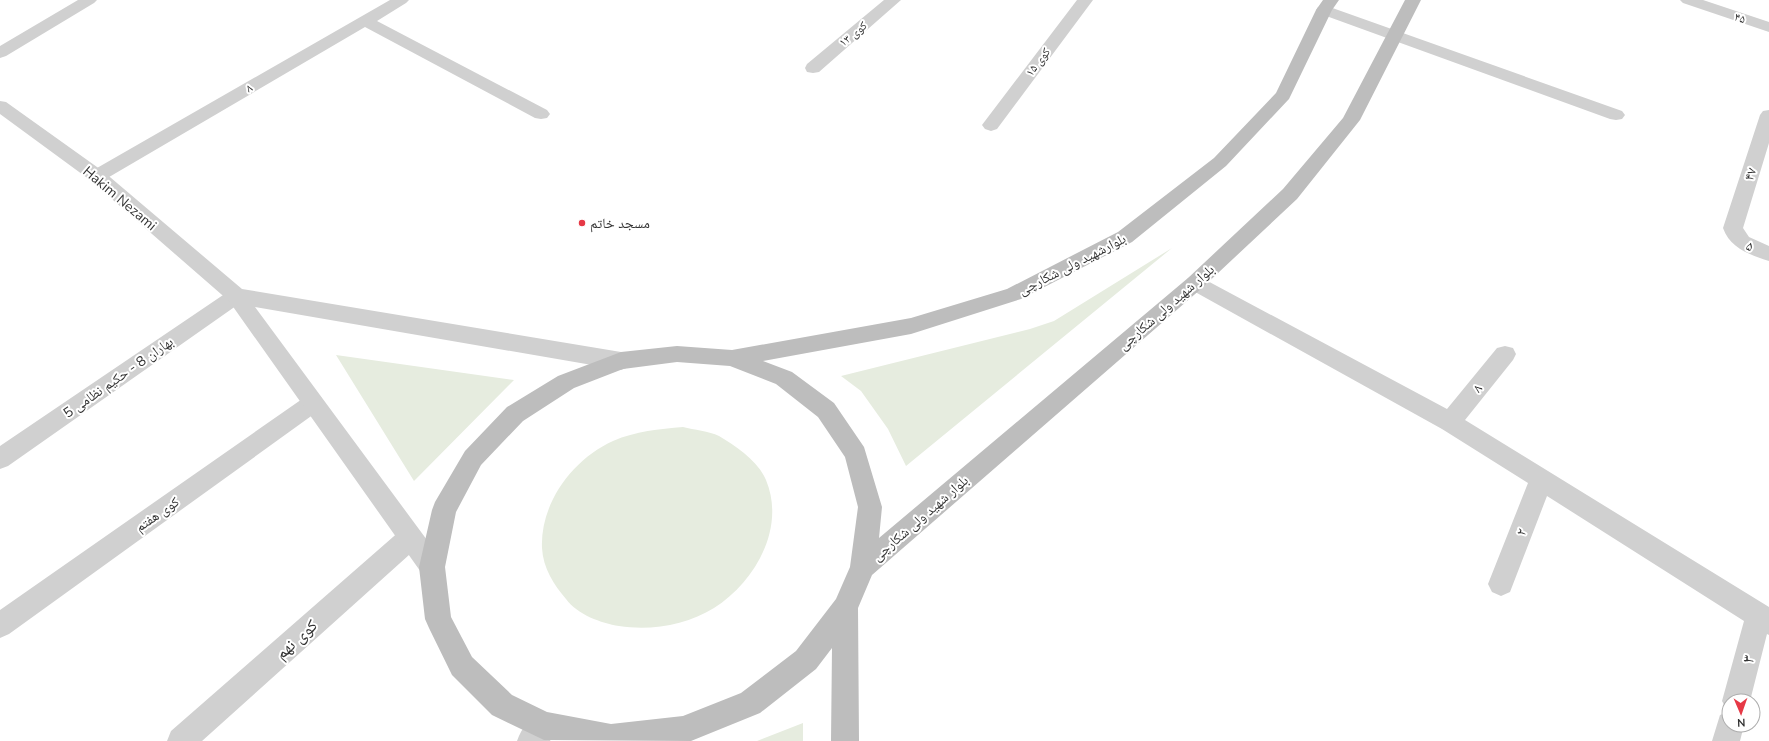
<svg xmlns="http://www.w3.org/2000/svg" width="1769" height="741" font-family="'Nunito Sans','Noto Naskh Arabic',sans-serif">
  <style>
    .green { fill: #e6ecdf }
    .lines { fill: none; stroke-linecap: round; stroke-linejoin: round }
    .minor { fill: #d0d0d0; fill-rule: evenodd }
    .tertiary { fill: #d0d0d0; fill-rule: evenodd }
    .secondary { fill: #bdbdbd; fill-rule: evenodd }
    .poi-dot { fill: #e63946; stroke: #fff; stroke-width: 1.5 }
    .labels { text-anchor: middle; stroke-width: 4; stroke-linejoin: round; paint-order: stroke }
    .far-street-label { font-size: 12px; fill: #333; stroke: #fff }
    .street-label { font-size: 14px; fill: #333; stroke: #fff }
    .poi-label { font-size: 14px; fill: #333; stroke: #fff; text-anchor: start }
    .near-street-label { font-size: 17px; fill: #333; stroke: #fff }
  </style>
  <rect width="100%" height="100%" fill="#fff"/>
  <path class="green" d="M1172,248L906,466L888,429L861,391L841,376L1030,329L1054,321Z
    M336,355L514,380L414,481Z
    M683,427C694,430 709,431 719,436C736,446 758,461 766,480C786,528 755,582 714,608C687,625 651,631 619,626C601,623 578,615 566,599C554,585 543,568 542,548C540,503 573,459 613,441C636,431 659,429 683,427Z
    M803,723V741H757Z"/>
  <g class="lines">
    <path class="minor" d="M78,0H97L94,3L6,56L0,58V46Z
      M390,0H409L406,3L377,21L547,110L550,114L547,118L541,119L535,118L365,27L104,180L97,182L90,180L88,176L90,172Z
      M884,0H901L819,72L813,73L807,72L805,68L807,64Z
      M1077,0H1093L997,129L991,131L985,129L982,125L985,121Z
      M1680,0H1703L1769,22V32L1683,3Z
      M1324,5L1622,111L1625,115L1622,119L1616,120L1610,119L1318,13L1316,10L1318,7Z
      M1769,110V143L1743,228L1749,237L1769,246V261C1750,255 1730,248 1723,228L1760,115L1763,111Z
      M1195,276L1202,278L1447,409L1497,348L1505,346L1513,348L1516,354L1513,360L1465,420L1769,607V635L1767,634L1750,701H1729V725H1744L1740,741H1712L1720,715L1728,712L1722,701L1744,621L1547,496L1510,592L1501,596L1492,592L1488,584L1528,483L1442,429L1188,288L1185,283L1188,278Z
      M236,288L243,291L246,296L243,301L8,466L0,469V446L229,291Z
      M313,394L321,397L324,403L321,409L9,634L0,638V610L305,397Z
      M410,527L419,530L422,538L419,546L202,741H167L171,731L401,530Z
      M544,712L554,716L558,726L550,741H517C522,727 530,717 544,712Z"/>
    <path class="tertiary" d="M0,101L6,102L104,172L242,289L621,352L629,355L632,361L629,367L621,370L255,307L441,559L445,567L441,575L432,579L423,575L229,301L90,180L0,114Z"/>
    <path class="secondary" d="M1323,0H1339L1332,10L1289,99L1226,166L1132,242L1021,299L911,334L763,361L792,372L834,403L864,447L882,507L879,538L1188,278L1283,189L1343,118L1405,0H1421L1360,120L1297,199L1202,288L872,575L858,608L859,741H831L832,648L816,669L760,713L691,741L544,740L492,715L452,675L429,628L425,619L419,567L432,510L435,502L465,451L507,407L558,376L621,352L677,346L732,350L911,318L1007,289L1118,232L1214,158L1276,93L1316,10ZM677,362L730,366L776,384L818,417L845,457L858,507L850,567L836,599L796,651L741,693L683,716L611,724L547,712L512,695L472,657L451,617L445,567L456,512L481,465L523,421L574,388L623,369Z"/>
  </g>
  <circle class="poi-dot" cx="582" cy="223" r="4"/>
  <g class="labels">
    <g class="far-street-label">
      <text transform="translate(1740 18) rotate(19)" y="4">۴۵</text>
      <text transform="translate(853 34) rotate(-40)" y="4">کوی ۱۳</text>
      <text transform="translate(1038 62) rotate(-53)" y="4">کوی ۱۵</text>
      <text transform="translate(249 88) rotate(-30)" y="4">۸</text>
    </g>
    <g class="street-label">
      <text transform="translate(1750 174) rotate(-72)" y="5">۴۷</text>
      <text transform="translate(120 198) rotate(40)" y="5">Hakim Nezami</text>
      <text transform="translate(1750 246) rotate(26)" y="5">۵</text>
      <text transform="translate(1072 264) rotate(-27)" y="5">بلوارشهید ولی شکارچی</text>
      <text transform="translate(1166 307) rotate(-41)" y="5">بلوار شهید ولی شکارچی</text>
      <text transform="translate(118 377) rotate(-35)" y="5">بهاران 8 - حکیم نظامی 5</text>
      <text transform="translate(1477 388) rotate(-51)" y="5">۸</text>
      <text transform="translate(157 514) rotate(-35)" y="5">کوی هفتم</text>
      <text transform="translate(920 518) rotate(-41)" y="5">بلوار شهید ولی شکارچی</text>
      <text transform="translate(1521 532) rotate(-69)" y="5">۲</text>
    </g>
    <g class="poi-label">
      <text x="590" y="228">مسجد خاتم</text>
    </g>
    <g class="near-street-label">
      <text transform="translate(296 639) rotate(-42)" y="6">کوی نهم</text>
      <text transform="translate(1748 659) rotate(-75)" y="6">۳</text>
    </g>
  </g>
  <g transform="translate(1741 713) rotate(178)"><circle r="19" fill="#ffffff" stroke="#adadad"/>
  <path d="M0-3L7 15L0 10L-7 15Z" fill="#e63946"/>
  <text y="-6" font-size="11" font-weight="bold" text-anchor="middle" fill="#333333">N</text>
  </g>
</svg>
